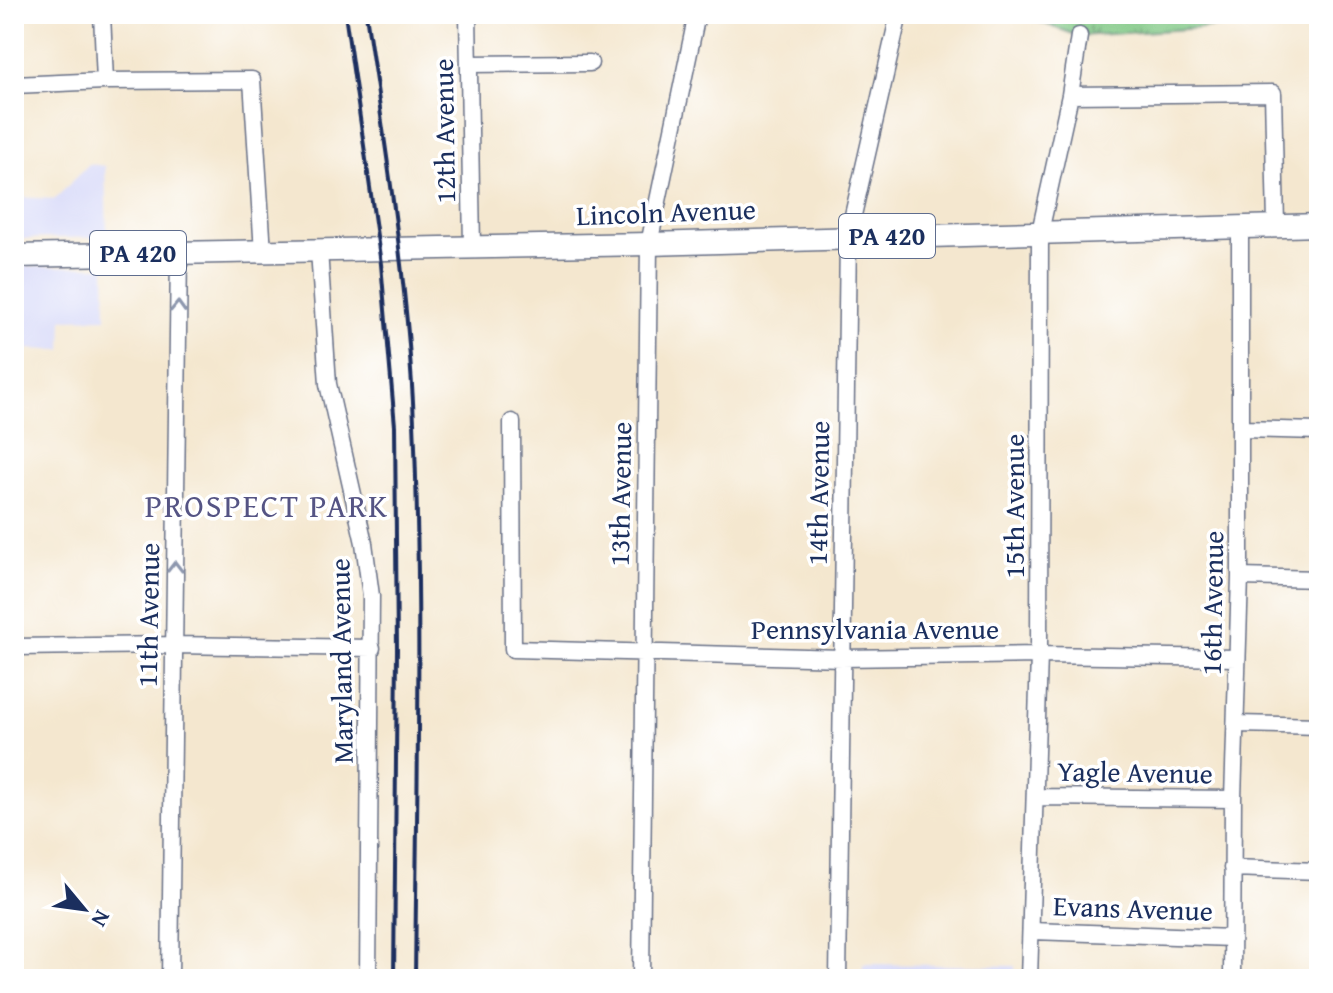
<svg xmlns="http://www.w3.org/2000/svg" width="1333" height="993" font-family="'Gentium Book Plus',serif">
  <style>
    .built { fill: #d6d8f8 }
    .park { fill: url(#park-tufts); stroke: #4d7b70; stroke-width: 2 }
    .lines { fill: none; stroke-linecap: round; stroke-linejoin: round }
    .minor-casing { stroke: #676f86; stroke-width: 19 }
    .major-casing { stroke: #676f86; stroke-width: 25 }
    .minor { stroke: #fff; stroke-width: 16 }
    .major { stroke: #fff; stroke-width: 22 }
    .rail { stroke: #1b2f5e; stroke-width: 4 }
    .oneway { stroke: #8d97ae }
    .labels { text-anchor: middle; stroke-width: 7; stroke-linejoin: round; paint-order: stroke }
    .shield { fill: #fff; stroke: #5f6d8e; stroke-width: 2 }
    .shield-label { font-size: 26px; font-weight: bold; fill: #1b2f5e }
    .street-label { font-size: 28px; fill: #1b2f5e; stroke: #fff }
    .quarter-label { font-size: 32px; letter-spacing: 2px; fill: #555484; stroke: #fff }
  </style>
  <defs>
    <pattern id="park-tufts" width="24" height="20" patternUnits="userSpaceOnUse" patternTransform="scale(2)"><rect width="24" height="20" fill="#7fc783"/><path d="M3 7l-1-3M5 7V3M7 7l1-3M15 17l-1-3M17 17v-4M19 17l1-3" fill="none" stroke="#67a26e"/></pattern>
  </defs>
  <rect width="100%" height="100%" fill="#fff"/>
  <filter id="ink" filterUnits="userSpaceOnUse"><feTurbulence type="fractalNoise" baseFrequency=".0125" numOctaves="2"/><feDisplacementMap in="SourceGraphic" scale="16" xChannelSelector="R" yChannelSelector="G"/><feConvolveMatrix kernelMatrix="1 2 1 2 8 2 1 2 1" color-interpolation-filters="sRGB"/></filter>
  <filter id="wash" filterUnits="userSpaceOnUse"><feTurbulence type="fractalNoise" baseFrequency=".006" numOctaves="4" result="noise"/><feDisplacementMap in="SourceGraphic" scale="32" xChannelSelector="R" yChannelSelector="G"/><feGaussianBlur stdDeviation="1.8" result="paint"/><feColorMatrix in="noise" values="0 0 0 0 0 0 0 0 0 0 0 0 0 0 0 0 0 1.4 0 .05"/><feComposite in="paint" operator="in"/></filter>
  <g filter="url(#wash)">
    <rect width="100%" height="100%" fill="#f4e7cf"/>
    <path class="built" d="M89,164L105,166L107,237L14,239V197L55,199Z
      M19,266L105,267L106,318L63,319L62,350L22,349Z
      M863,964L1015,966V979H862Z"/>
    <path class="park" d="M1017,14H1299L1295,22L1079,36Z"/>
  </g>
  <g filter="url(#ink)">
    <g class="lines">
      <g class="minor-casing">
        <path id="minor" d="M102,14L105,81
          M468,14L472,247
          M469,64L590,63
          M14,85L105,81L252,80L263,252
          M1070,95L1273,93L1276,225
          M319,250L328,384L364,543L371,596L368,979
          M512,422L513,649L842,658L1039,655L1237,658
          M1241,429L1319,431
          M1240,577L1319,579
          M14,647L174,645L372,648
          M1237,724L1319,726
          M1037,797L1233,799
          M1232,868L1319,871
          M1032,931L1232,938
          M170,979L179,252
          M641,979L649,244L697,14
          M838,979L848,237L899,14
          M1029,979L1039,655L1040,232L1070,95L1079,36
          M1232,979L1233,799L1240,577V228"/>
      </g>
      <g class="major-casing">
        <path id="major" d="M14,256L649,244L1319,225"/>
      </g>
      <use href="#minor" class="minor"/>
      <use href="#major" class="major"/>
      <path class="rail" d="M345,14L381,264L395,426L397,650L394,979
        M366,14C386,150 408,285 414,422C422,608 417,794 415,979"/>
    </g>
    <defs><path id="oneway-chevron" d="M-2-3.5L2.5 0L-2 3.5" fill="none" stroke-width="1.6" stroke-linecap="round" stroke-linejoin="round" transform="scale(2)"/></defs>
    <g class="oneway">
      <use href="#oneway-chevron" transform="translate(178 307) rotate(-88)"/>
      <use href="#oneway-chevron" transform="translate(175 567) rotate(-90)"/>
    </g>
  </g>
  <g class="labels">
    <g class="shield">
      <rect x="839" y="214" width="96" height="44" rx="6"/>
      <rect x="90" y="231" width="96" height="44" rx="6"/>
    </g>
    <g class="shield-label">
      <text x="887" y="245">PA 420</text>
      <text x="138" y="262">PA 420</text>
    </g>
    <g class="street-label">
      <text transform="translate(444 131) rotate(-91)" y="10">12th Avenue</text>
      <text transform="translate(666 212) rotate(-2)" y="10">Lincoln Avenue</text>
      <text transform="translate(818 493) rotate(-89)" y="10">14th Avenue</text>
      <text transform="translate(620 494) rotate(-89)" y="10">13th Avenue</text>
      <text transform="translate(1014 506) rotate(-90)" y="10">15th Avenue</text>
      <text transform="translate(1212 603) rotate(-89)" y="10">16th Avenue</text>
      <text transform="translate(148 615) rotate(-89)" y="10">11th Avenue</text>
      <text x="875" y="639">Pennsylvania Avenue</text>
      <text transform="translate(341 661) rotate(-91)" y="10">Maryland Avenue</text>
      <text transform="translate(1135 772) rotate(1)" y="10">Yagle Avenue</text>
      <text transform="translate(1133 908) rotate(2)" y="10">Evans Avenue</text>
    </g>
    <g class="quarter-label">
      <text x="267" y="517">PROSPECT PARK</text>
    </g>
  </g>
  <rect width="1333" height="993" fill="none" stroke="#fff" stroke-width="48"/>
  <g transform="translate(84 909) rotate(119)" stroke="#ffffff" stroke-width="6" paint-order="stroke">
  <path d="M0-6L14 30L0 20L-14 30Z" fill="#1b2f5e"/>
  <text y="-12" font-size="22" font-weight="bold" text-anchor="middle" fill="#1b2f5e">N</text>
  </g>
</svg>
